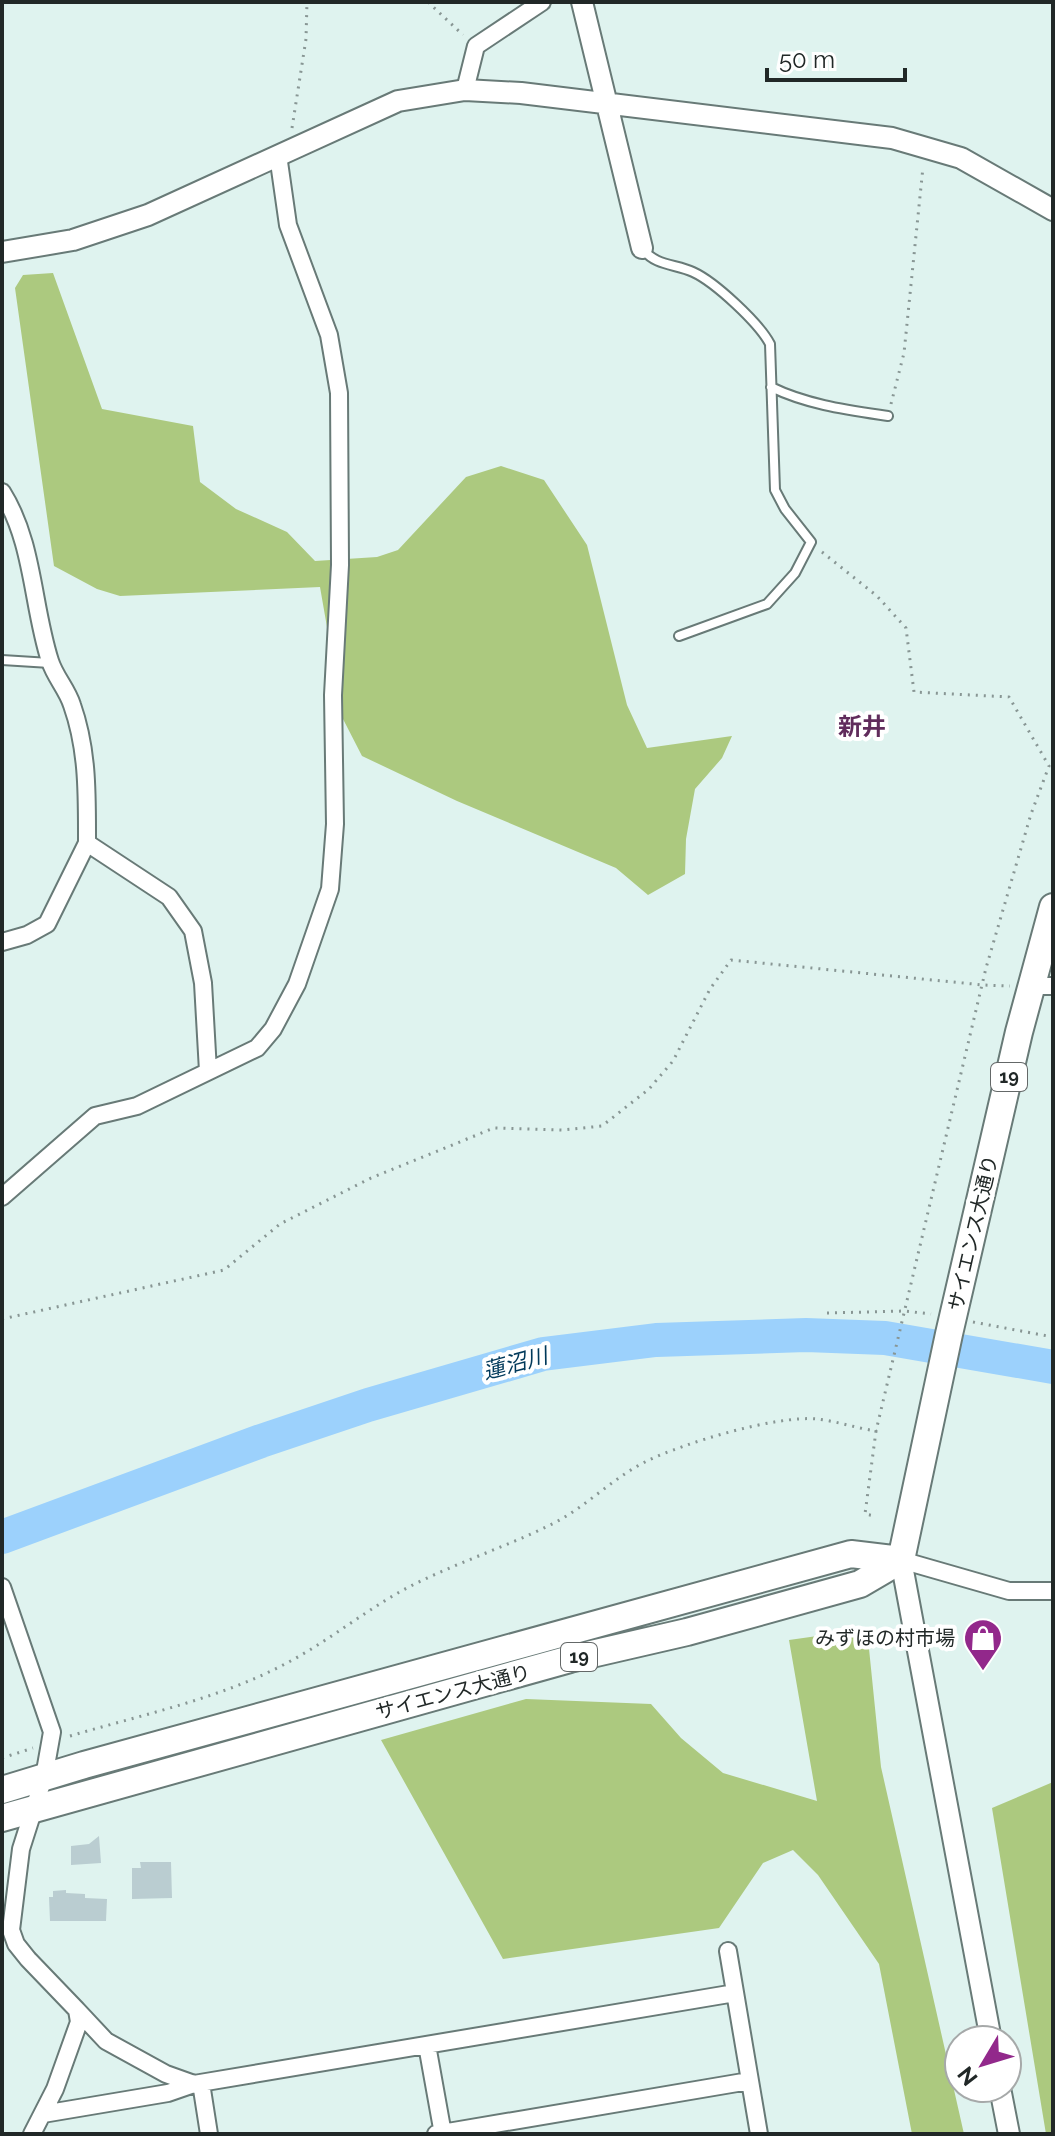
<svg xmlns="http://www.w3.org/2000/svg" width="1055" height="2136" font-family="Raleway,'Noto Sans JP',sans-serif">
  <style>
    .forest { fill: #acc97f }
    .lines { fill: none; stroke-linecap: round; stroke-linejoin: round }
    .river { stroke: #9cd1fc; stroke-width: 34 }
    .building { fill: #bacdd1 }
    .service-casing { stroke: #687a77; stroke-width: 12 }
    .minor-casing { stroke: #687a77; stroke-width: 20 }
    .tertiary-casing { stroke: #687a77; stroke-width: 24 }
    .primary-casing { stroke: #687a77; stroke-width: 30 }
    .path { stroke: #889694; stroke-width: 3; stroke-dasharray: 2 6; stroke-linecap: butt }
    .service { stroke: #fff; stroke-width: 8 }
    .minor { stroke: #fff; stroke-width: 16 }
    .tertiary { stroke: #fff; stroke-width: 20 }
    .primary { stroke: #fff; stroke-width: 26 }
    .labels { text-anchor: middle; stroke-width: 8; stroke-linejoin: round; paint-order: stroke }
    .shield { fill: #fff; stroke: #646868; stroke-width: 2 }
    .shield-label { font-size: 18px; font-weight: bold; fill: #212827 }
    .street-label { font-size: 20px; fill: #212827; stroke: #fff }
    .poi-label { font-size: 20px; fill: #212827; stroke: #fff; text-anchor: end }
    .water-label { font-size: 22px; font-style: italic; fill: #00395a; stroke: #fff }
    .quarter-label { font-size: 24px; font-weight: bold; fill: #602c5c; stroke: #fff }
  </style>
  <rect width="100%" height="100%" fill="#dff3ef"/>
  <path class="forest" d="M53,273L102,409L193,426L200,482L236,509L287,532L315,561L377,557L398,550L466,477L501,466L544,480L587,545L627,705L647,748L732,736L722,758L695,789L686,839L685,874L648,895L616,868L457,801L362,756L343,719L320,587L120,596L97,589L54,566L15,288L23,275Z
    M867,1629L881,1767L964,2134H912L879,1964L818,1875L793,1850L763,1863L719,1928L503,1959L381,1740L526,1699L651,1704L681,1738L723,1773L817,1801L789,1640Z
    M1053,1782V2134H1046L992,1808Z"/>
  <g class="lines">
    <path class="river" d="M2,1537L261,1441L368,1405L543,1354L656,1340L806,1335L885,1338L1053,1367"/>
  </g>
  <path class="building" d="M99,1836L101,1863L71,1865V1846L89,1844Z
    M140,1862H171L172,1898L132,1899V1868H141Z
    M66,1890V1893L85,1894V1898L107,1899L106,1921H50L49,1897H53V1891Z"/>
  <g class="lines">
    <g class="service-casing">
      <path id="service" d="M643,249C655,266 676,264 693,272C715,282 759,323 770,344L775,490L785,509L811,542L795,573L767,604L679,636
        M771,387C808,405 848,410 888,416
        M2,660L50,663"/>
    </g>
    <g class="minor-casing">
      <path id="minor" d="M465,90L476,46L542,2
        M2,492C34,543 32,605 50,661C55,677 67,689 72,705C88,750 87,795 87,843L169,897L193,931L203,983L208,1071
        M2,942L27,935L47,924L87,843
        M1030,986H1053
        M2,1197L95,1116L137,1106L257,1048L273,1029L297,984L330,889L335,824L333,695L340,565L339,393L329,335L288,225L278,155
        M901,1560L1009,1591H1053
        M2,1587L52,1732L44,1777L21,1849L11,1930L16,1944L28,1959L77,2010L79,2022L55,2089L32,2134
        M728,1951L759,2134
        M77,2010L106,2041L166,2074L194,2084L735,1993
        M427,2045L443,2134
        M201,2083L209,2134
        M43,2114L168,2093L194,2084
        M436,2134L749,2081"/>
    </g>
    <g class="tertiary-casing">
      <path id="tertiary" d="M582,2L642,248
        M2,252L73,240L148,215L398,101L465,90L521,93L892,138L961,158L1053,210
        M901,1560L991,2040
        M1000,2088L1009,2134"/>
    </g>
    <g class="primary-casing">
      <path id="primary" d="M2,1790L84,1765L851,1554L901,1560
        M2,1818L570,1659L687,1632L860,1584L901,1560L949,1334L1019,1032L1053,907"/>
    </g>
    <path class="path" d="M428,2L463,35
      M292,128L306,39L307,2
      M891,404L904,353L923,167
      M822,552L877,596L906,628L914,692L1009,697L1049,766L1031,814L986,968L876,1431
      M827,1313L905,1311L931,1314
      M2,1319L224,1270L280,1224L371,1178L494,1128L563,1130L602,1126L649,1089L673,1061L710,989L731,960L983,985L1010,986
      M973,1322L1053,1337
      M70,1736C141,1715 218,1699 283,1665C332,1640 373,1603 423,1580C467,1559 513,1544 556,1522C588,1505 614,1477 647,1461C684,1443 776,1415 817,1419C836,1421 856,1428 876,1431L865,1514L875,1516
      M2,1758L33,1748"/>
    <use href="#service" class="service"/>
    <use href="#minor" class="minor"/>
    <use href="#tertiary" class="tertiary"/>
    <use href="#primary" class="primary"/>
  </g>
  <defs>
    <g id="shop-pin" transform="scale(2)"><path d="M0 17L-7.5 6A9.5 9.5 0 1 1 7.5 6Z" fill="#92288b" stroke="#fff"/><path d="M-5-2.5h2.3a2.7 3.5 0 0 1 5.4 0H5L5.5 6h-11ZM-1.5-2.5h3a1.5 2.3 0 0 0-3 0Z" fill="#fff"/></g>
  </defs>
  <g fill-rule="evenodd">
    <use href="#shop-pin" x="983" y="1638"/>
  </g>
  <g class="labels">
    <g class="shield">
      <rect x="991" y="1063" width="36" height="28" rx="6"/>
      <rect x="561" y="1643" width="36" height="28" rx="6"/>
    </g>
    <g class="shield-label">
      <text x="1009" y="1083">19</text>
      <text x="579" y="1663">19</text>
    </g>
    <g class="street-label">
      <text transform="translate(973 1233) rotate(-77)" y="7">サイエンス大通り</text>
      <text transform="translate(453 1692) rotate(-15)" y="7">サイエンス大通り</text>
    </g>
    <g class="poi-label">
      <text x="955" y="1645">みずほの村市場</text>
    </g>
    <g class="water-label">
      <text transform="translate(515 1363) rotate(-15)" y="8">蓮沼川</text>
    </g>
    <g class="quarter-label">
      <text x="862" y="735">新井</text>
    </g>
  </g>
  <rect width="1055" height="2136" fill="none" stroke="#212827" stroke-width="8"/>
  <g transform="translate(983 2064) rotate(232)"><circle r="38" fill="#ffffff" stroke="#a6a9a9" stroke-width="2"/>
  <path d="M0-6L14 30L0 20L-14 30Z" fill="#92288b"/>
  <text y="-12" font-size="22" font-weight="bold" text-anchor="middle" fill="#212827">N</text>
  </g>
  <path d="M767 68v12h138v-12" fill="none" stroke="#212827" stroke-width="4"/>
  <text x="779" y="68" font-size="24" fill="#212827" stroke="#ffffff" stroke-width="6" paint-order="stroke">50 m</text>
</svg>
